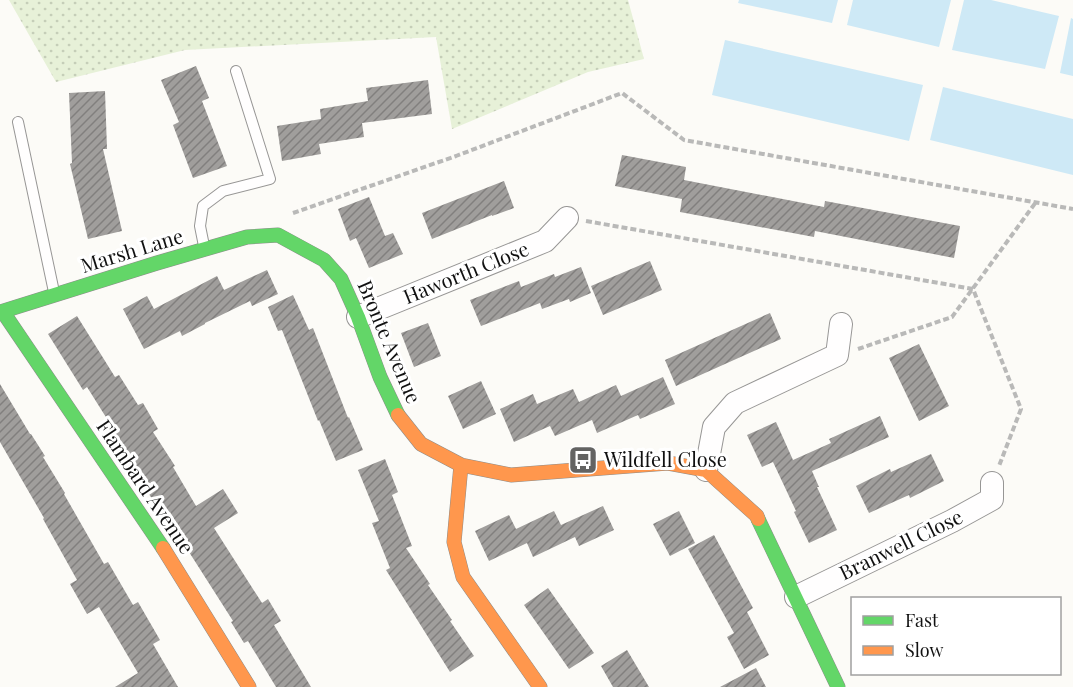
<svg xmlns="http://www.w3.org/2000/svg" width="1073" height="687" font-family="'Playfair Display',serif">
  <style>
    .grass { fill: url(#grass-dots) }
    .water { fill: #cee9f6 }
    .building { fill: url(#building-hatch) }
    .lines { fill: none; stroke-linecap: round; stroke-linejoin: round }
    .lane-casing { stroke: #979695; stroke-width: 12 }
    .street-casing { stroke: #979695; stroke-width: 24 }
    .fast-casing { stroke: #8d8d8b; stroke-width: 15 }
    .slow-casing { stroke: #8d8d8b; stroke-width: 15 }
    .path { stroke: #b9b9b8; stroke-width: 4; stroke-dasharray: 6 3; stroke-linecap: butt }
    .lane { stroke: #fffefe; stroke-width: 10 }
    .street { stroke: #fffefe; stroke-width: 22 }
    .fast { stroke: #63d668; stroke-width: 14 }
    .slow { stroke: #ff974d; stroke-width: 14 }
    .labels { text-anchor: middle; stroke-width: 6; stroke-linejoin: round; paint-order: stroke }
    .street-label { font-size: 20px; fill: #111; stroke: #fff }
    .poi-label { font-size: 20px; fill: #111; stroke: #fff; text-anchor: start }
  </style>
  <defs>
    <pattern id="grass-dots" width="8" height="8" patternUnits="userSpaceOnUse" patternTransform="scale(1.5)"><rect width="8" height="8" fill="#e7f1d8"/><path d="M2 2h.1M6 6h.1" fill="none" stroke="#c5ceb8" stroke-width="1.8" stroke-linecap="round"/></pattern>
    <pattern id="building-hatch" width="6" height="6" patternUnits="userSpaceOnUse" patternTransform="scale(1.5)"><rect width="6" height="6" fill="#a09e9c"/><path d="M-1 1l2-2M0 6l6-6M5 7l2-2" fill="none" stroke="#817f7e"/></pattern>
  </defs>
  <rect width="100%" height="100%" fill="#fcfbf7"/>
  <path class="grass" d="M9,0H628L644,59L588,72L452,129L436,37L185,50L56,82Z"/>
  <path class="water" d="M739,0H838L832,23L738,3Z
    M853,0H951L939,47L847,25Z
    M964,0H991L1059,16L1045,69L952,50Z
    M1071,18L1073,19V76L1060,73Z
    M725,40L923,85L909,141L712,95Z
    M943,87L1073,119V175L930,140Z"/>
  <path class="building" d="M196,66L209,98L202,101L227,166L193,178L173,125L179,122L161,80Z
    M428,80L432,114L362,123L364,137L319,144L321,154L282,161L277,126L321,119L320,109L368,101L366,88Z
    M105,91L107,149H103L122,231L88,239L70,164L72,163L69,93Z
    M622,155L686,167L684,180L824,207L825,201L960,226L954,258L815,231L814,237L680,212L682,199L615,186Z
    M504,181L514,208L492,216V215L432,239L422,213Z
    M369,197L385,236L393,233L403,254L369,268L356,238L350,241L338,209Z
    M650,261L662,290L603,315L591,286Z
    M581,267L591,293L570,302L569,299L542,309L540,303L481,326L470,300L519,281L521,287L554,274L555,277Z
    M267,270L278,294L252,306L250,301L205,323V324L182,336L180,331L144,349L123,309L147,296L154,309L217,276L224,290Z
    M293,295L309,330L313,328L348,418L349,417L363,450L336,461L319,420L318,421L282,330L278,331L268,307Z
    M770,313L781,339L676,386L665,360Z
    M77,316L115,377L119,375L138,405L143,403L158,429L153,432L175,466L173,467L196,506L223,489L238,513L214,528L262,603L268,599L281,621L274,625L311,687H276L248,641L244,643L231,622L233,621L189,552L193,550L170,512L163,516L147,491L149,490L124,449L123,450L107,423L109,422L87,387L83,390L48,334Z
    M428,323L441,356L414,367L401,333Z
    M919,344L949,406L919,421L889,358Z
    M663,377L675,404L640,419L638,415L597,433L592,420L555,436L550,426L514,442L500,409L533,394L537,404L573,389L579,402L616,385L621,396Z
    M481,381L496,414L463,429L448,396Z
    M0,384L30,434H31L45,456L43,457L65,493L64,494L104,564L108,562L133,605L138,602L160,640L153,644L178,687H115L138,673L99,607L87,614L70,584L77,580L43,519L44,518L0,442Z
    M880,416L889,437L812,471L819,487H817L837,530L809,543L794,512L796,511L773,462L762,467L747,435L776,422L793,460L831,443L829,439Z
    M931,454L944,481L910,498L909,495L869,513L856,486L890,469L891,472Z
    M385,459L398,492L392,495L412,546L406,548L430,584L428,585L452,620L450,621L474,656L450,672L386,570L390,568L372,523L379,521L358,470Z
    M603,506L614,530L579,546L575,537L533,557L527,543L489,561L475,531L509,515L516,529L554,511L561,525Z
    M679,511L695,543L670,556L653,524Z
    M714,535L753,608L747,612L769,655L744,669L727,637L734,633L688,549Z
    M548,588L594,653L569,669L524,605Z
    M627,650L649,687H613L601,666Z
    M756,668L766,687H720Z"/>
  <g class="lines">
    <g class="lane-casing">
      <path id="lane" d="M18,122L54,292
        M204,246L200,226L203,206L223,191L270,179L236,71"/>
    </g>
    <g class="street-casing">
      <path id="street" d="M358,317L545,241L567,218
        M706,470L714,427L735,403L837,355L841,324
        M796,597L952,521L992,499V483"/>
    </g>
    <g class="fast-casing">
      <path id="fast" d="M0,312L157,263L247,237L278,235L324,260L341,279L358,317L380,377L398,415
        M3,312L163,548
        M758,519L838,687"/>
    </g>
    <g class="slow-casing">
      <path id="slow" d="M398,415L421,444L461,465L511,475L668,463L706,470L757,516L758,519
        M461,465L454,542L463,577L540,687
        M163,548L249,687"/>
    </g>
    <path class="path" d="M293,213L456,156L622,93L684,140L1073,209
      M586,221L973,289L1021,409L999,466
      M858,349L952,317L1036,202"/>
    <use href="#lane" class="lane"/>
    <use href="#street" class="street"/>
    <use href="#fast" class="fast"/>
    <use href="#slow" class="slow"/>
  </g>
  <defs>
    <g id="bus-square" transform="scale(1.5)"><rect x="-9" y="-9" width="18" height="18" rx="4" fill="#636362" stroke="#fff"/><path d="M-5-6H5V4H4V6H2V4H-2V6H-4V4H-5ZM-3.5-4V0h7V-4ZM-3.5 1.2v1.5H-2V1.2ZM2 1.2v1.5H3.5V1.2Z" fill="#fff"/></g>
  </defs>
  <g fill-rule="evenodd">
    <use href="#bus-square" x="583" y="460"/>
  </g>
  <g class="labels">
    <g class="street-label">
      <text transform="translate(132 251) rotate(-17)" y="7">Marsh Lane</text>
      <text transform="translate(466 273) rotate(-22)" y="7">Haworth Close</text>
      <text transform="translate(389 342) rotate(67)" y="7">Bronte Avenue</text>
      <text transform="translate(145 487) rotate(56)" y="7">Flambard Avenue</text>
      <text transform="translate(901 545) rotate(-26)" y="7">Branwell Close</text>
    </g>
    <g class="poi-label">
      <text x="604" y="467">Wildfell Close</text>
    </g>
  </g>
  <rect x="851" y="597" width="210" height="78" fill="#ffffff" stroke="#a0a0a0" stroke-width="1.5"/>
  <rect x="863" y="616" width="30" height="9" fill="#63d668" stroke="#a0a0a0" stroke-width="1.5"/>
  <text x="905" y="627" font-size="18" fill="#111111">Fast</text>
  <rect x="863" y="646" width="30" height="9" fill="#ff974d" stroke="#a0a0a0" stroke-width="1.5"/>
  <text x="905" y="657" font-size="18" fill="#111111">Slow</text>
</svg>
